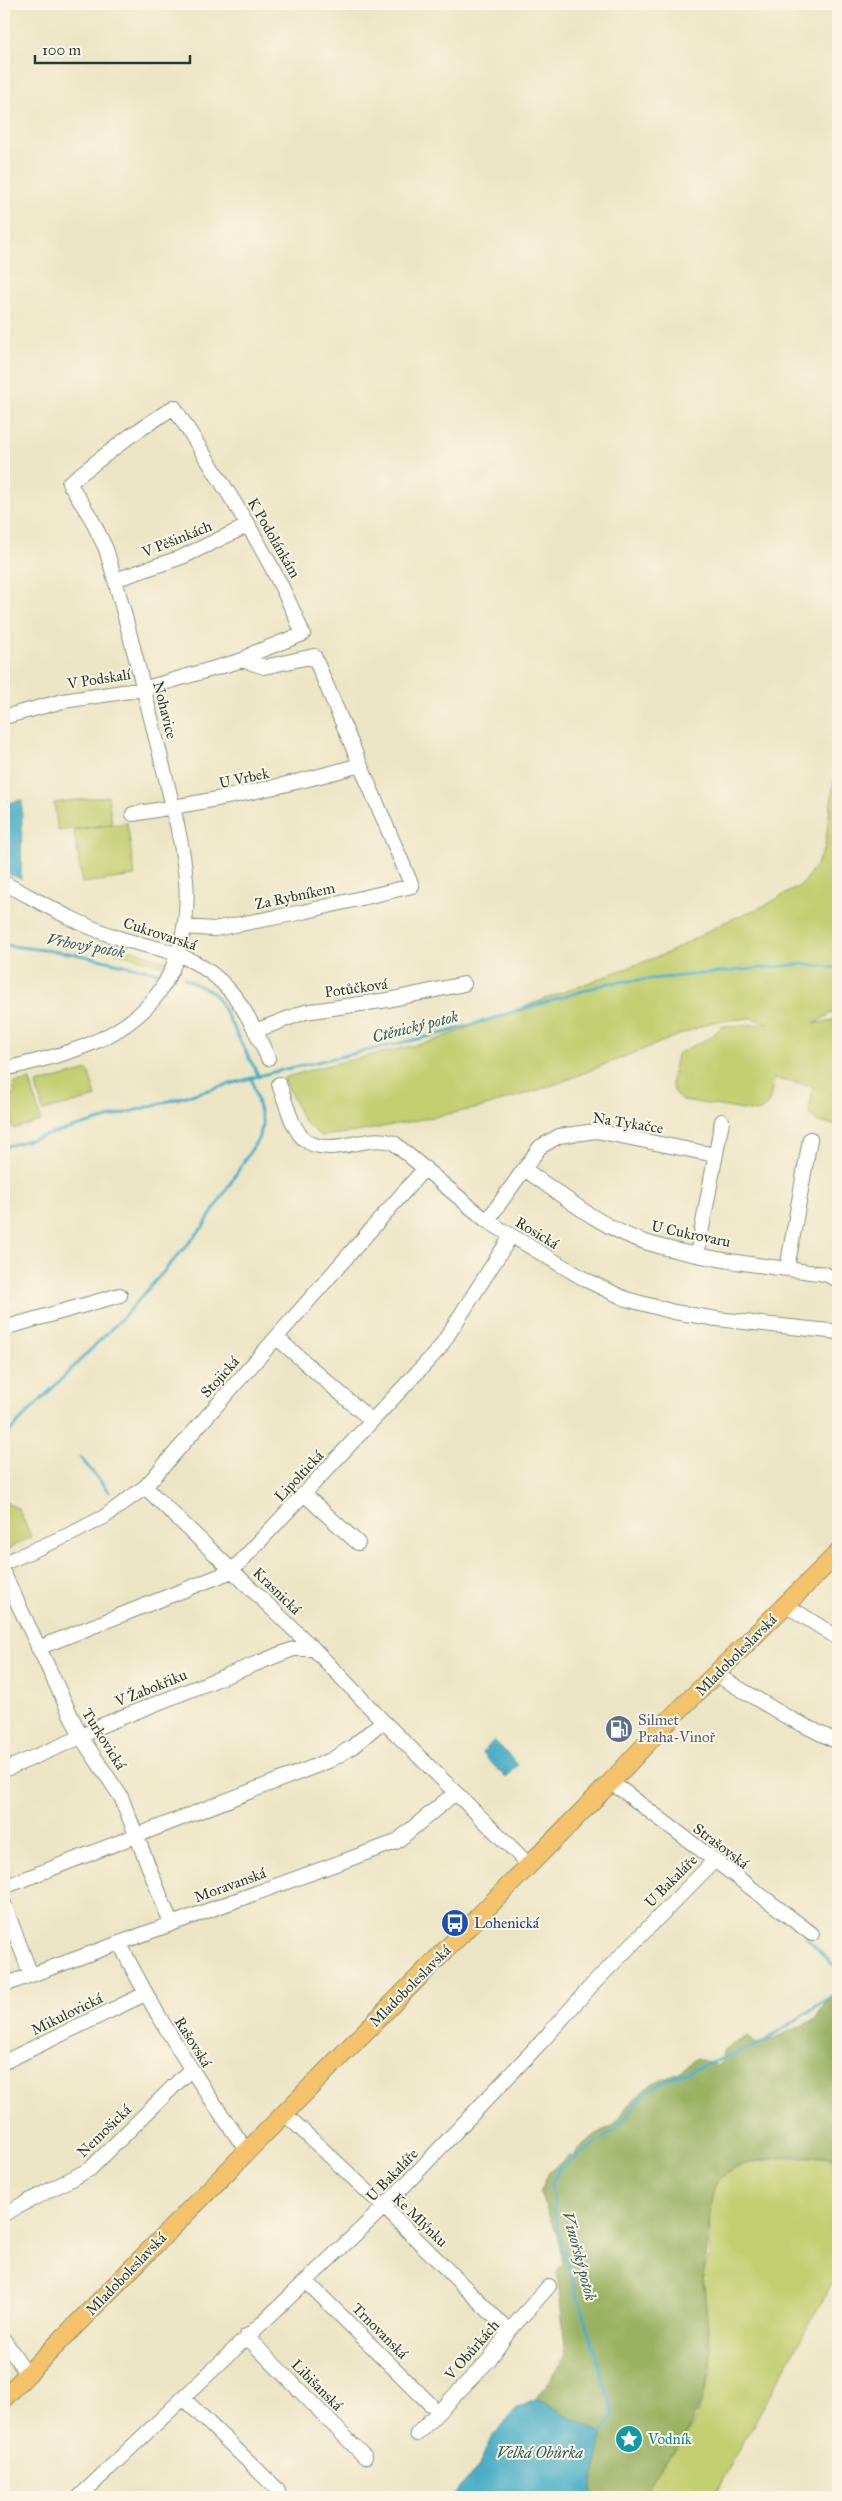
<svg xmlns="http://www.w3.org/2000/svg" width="842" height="2501" font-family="'IM FELL Great Primer',serif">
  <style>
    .green { fill: #c2ce70; stroke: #708652 }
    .forest { fill: #99b162; stroke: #5c774b }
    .water { fill: #46adc6; stroke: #32757d }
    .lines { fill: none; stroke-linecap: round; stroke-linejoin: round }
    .stream { stroke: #46adc6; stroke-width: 3 }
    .minor-casing { stroke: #86917c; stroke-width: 16 }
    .major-casing { stroke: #86917c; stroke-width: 20 }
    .minor { stroke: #fff; stroke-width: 14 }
    .major { stroke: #f3c26a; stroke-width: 18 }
    .labels { text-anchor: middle; stroke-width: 4; stroke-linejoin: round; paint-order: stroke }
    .street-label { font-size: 15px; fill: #1f3d34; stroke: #fcf5e5 }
    .service-label { font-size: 15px; fill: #4e5e75; stroke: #fcf5e5; text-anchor: start }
    .transit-label { font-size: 15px; fill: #164399; stroke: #fcf5e5; text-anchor: start }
    .culture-label { font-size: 15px; fill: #0d838f; stroke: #fcf5e5; text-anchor: start }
    .water-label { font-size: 16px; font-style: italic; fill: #2b5f60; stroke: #fcf5e5 }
  </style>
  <rect width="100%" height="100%" fill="#fcf5e5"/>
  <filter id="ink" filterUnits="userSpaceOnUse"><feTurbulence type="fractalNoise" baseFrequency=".02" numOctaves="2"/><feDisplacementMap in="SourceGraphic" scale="10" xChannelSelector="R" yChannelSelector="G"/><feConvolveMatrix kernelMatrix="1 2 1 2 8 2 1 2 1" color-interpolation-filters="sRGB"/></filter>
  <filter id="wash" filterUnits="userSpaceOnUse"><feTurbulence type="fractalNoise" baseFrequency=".0096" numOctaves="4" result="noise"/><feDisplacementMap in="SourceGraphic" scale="20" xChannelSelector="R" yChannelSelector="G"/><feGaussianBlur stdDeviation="1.12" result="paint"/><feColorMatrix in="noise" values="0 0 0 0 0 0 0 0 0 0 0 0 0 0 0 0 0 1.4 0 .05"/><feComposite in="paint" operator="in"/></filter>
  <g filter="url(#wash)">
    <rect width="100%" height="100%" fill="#ece5c5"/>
    <path class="green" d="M838,779V1009L814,1024L838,1019V1125L817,1122L809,1113L813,1086L774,1079C770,1092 773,1108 756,1112L682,1100C665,1088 674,1073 677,1054L711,1037L722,1026L770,1024L751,1018L712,1022L551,1086L479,1108L357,1132L320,1136L302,1119L284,1078L320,1067L433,1041L670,952L725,922L766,905L803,884L816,865L825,847L834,780Z
      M108,796L112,824L58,831L54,803Z
      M127,823L135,876L82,883L74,830Z
      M118,946L166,961L165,966L116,952Z
      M88,1070L96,1097L43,1111L36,1084Z
      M30,1080L41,1121L13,1129C9,1116 0,1103 15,1094L13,1084Z
      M4,1502L19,1509L31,1537L4,1551Z
      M825,2157L838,2163V2272L713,2497H649V2484L656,2472L683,2441L696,2418L712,2369L703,2275L709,2254L710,2206L715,2184L722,2176L745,2164L779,2158Z"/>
    <path class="forest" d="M838,1994V2160C813,2151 740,2157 721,2177C716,2182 714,2188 712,2194L703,2279L711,2363L706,2390L683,2441L665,2461L649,2484V2497H590L602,2434L537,2399L566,2356L557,2271L563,2264L558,2236L540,2193L549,2172L569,2156L574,2157L578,2149L593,2136L614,2125L628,2105L651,2084L680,2072L696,2058L717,2066L722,2061L723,2050L748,2036L759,2045L816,2019L827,2000Z"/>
    <path class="water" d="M22,800L21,879L4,872V804Z
      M494,1740L518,1765L506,1778L482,1753Z
      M537,2399L602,2434L590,2497H451L478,2468L491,2437L517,2408Z"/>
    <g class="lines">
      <path class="stream" d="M4,945L76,954L164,974
        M184,978L212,992L220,1002L259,1077
        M4,1147L273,1072L444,1033L609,983L804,964L838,968
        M4,1437L128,1312L203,1227L258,1139L263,1125L252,1079
        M80,1457L109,1492
        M806,1937L838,1970
        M599,2436L614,2416L559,2235L551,2185L559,2169L616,2129L646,2092L669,2079L760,2044L838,1992"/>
    </g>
  </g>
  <g filter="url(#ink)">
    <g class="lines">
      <g class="minor-casing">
        <path id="minor" d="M115,580L182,557L249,525
          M4,717L63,701L143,689L243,660L264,667L314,656L412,886L303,912L214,929L184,927
          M133,814C210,801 285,787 360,765
          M4,883C39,901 75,923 113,936C135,944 158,947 179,955C229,975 248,1012 268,1058
          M255,1031L305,1012L388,1000L464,984
          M4,1069C57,1057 122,1042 157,995C181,963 189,919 186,880C182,836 169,793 159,750C142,683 126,615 106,549L91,518L69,483L130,436L174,407C220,481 270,552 303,634L254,653L243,660
          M279,1084C295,1128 296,1157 352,1144C367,1141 379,1138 394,1143L487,1221L586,1280L626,1299L674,1312L717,1319L838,1332
          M524,1169C562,1195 604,1230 648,1243C705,1260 767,1266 825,1274L838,1280
          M487,1221L540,1147L559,1136L596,1131L715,1155
          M697,1255L722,1121
          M787,1269L810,1139
          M4,1328L120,1295
          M277,1338L372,1421
          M145,1487L314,1649L383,1721L529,1865
          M304,1494L358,1543
          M4,1563L73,1533L104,1517L145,1487L425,1168
          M4,1574L81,1737L121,1797L171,1923
          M786,1605L838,1638
          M38,1648L232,1571L439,1349L511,1236
          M717,1675L787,1717L838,1742
          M4,1770L81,1737L100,1726L283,1653L294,1649H314
          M610,1783L622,1790L812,1934
          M4,1887L331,1760L352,1747L383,1721
          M4,1904L31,1975
          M120,1944C156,2017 199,2084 247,2151
          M4,1985L396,1842L455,1793
          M4,2062L145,1994
          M284,2113L384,2207L509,2331
          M4,2214L90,2169L190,2070
          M306,2281L430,2404
          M246,2336L365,2457
          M4,2340L27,2374
          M183,2398L278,2490
          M417,2434L489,2360L509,2331L549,2286
          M79,2497L384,2207L544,2039L591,1986L714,1861"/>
      </g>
      <g class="major-casing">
        <path id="major" d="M4,2398L610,1783L665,1724L838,1553"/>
      </g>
      <use href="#minor" class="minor"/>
      <use href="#major" class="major"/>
    </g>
  </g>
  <defs>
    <g id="fuel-disc" transform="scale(1.4375)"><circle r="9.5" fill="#5c6f8a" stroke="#fcf5e5"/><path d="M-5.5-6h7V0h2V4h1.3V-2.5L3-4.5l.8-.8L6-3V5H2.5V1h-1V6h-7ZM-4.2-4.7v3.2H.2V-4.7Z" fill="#fff"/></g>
    <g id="bus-disc" transform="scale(1.4375)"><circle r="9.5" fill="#1a4fb4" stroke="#fcf5e5"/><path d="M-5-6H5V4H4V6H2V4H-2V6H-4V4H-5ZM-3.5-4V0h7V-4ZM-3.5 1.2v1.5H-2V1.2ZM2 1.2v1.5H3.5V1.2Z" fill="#fff"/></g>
    <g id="sight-disc" transform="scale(1.4375)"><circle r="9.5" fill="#0f9aa8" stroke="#fcf5e5"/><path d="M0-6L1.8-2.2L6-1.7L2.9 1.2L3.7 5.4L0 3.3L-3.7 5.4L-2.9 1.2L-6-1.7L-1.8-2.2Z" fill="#fff"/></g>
  </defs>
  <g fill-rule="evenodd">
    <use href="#fuel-disc" x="619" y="1729"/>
    <use href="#bus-disc" x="455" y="1923"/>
    <use href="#sight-disc" x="629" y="2439"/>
  </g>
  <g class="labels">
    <g class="street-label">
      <text transform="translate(274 538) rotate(60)" y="5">K Podolánkám</text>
      <text transform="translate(177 539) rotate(-22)" y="5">V Pěšinkách</text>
      <text transform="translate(99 679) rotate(-9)" y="5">V Podskalí</text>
      <text transform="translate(165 710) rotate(76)" y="5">Nohavice</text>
      <text transform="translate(244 778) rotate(-12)" y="5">U Vrbek</text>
      <text transform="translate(295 896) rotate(-12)" y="5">Za Rybníkem</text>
      <text transform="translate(160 934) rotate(18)" y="5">Cukrovarská</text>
      <text transform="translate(356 988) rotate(-8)" y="5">Potůčková</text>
      <text transform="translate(628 1123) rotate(9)" y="5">Na Tykačce</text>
      <text transform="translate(537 1233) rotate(31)" y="5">Rosická</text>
      <text transform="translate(691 1234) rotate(12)" y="5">U Cukrovaru</text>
      <text transform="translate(220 1377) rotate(-48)" y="5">Stojická</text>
      <text transform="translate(299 1476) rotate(-47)" y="5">Lipoltická</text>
      <text transform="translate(277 1591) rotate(44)" y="5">Krasnická</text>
      <text transform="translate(736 1655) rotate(-45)" y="5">Mladoboleslavská</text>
      <text transform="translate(151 1688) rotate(-22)" y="5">V Žabokřiku</text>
      <text transform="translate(104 1739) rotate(58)" y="5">Turkovická</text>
      <text transform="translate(721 1846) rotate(37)" y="5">Strašovská</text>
      <text transform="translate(671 1881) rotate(-45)" y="5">U Bakaláře</text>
      <text transform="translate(230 1885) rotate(-20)" y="5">Moravanská</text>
      <text transform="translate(410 1986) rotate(-45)" y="5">Mladoboleslavská</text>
      <text transform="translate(67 2014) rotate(-26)" y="5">Mikulovická</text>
      <text transform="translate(193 2042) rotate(58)" y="5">Rašovská</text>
      <text transform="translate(104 2131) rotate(-44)" y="5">Nemošická</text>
      <text transform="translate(392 2175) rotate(-46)" y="5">U Bakaláře</text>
      <text transform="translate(420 2220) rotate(44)" y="5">Ke Mlýnku</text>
      <text transform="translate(126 2274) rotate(-46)" y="5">Mladoboleslavská</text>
      <text transform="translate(380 2331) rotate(45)" y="5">Trnovanská</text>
      <text transform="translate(472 2350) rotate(-49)" y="5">V Obůrkách</text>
      <text transform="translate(317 2385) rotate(45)" y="5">Libišanská</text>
    </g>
    <g class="service-label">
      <text x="638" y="1725">Silmet<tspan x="638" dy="17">Praha-Vinoř</tspan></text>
    </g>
    <g class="transit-label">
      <text x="474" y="1928">Lohenická</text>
    </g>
    <g class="culture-label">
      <text x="648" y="2444">Vodník</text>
    </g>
    <g class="water-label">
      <text transform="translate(86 945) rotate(10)" y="6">Vrbový potok</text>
      <text transform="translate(415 1026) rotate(-14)" y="6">Ctěnický potok</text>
      <text transform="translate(580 2256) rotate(75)" y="6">Vinořský potok</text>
      <text x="540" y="2458">Velká Obůrka</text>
    </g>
  </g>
  <rect width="842" height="2501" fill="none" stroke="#fcf5e5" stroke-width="20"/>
  <path d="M35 55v8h155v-8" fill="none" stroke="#1f3d34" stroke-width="2.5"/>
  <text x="42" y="55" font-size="15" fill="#1f3d34" stroke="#fcf5e5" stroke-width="4" paint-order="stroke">100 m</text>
</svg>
